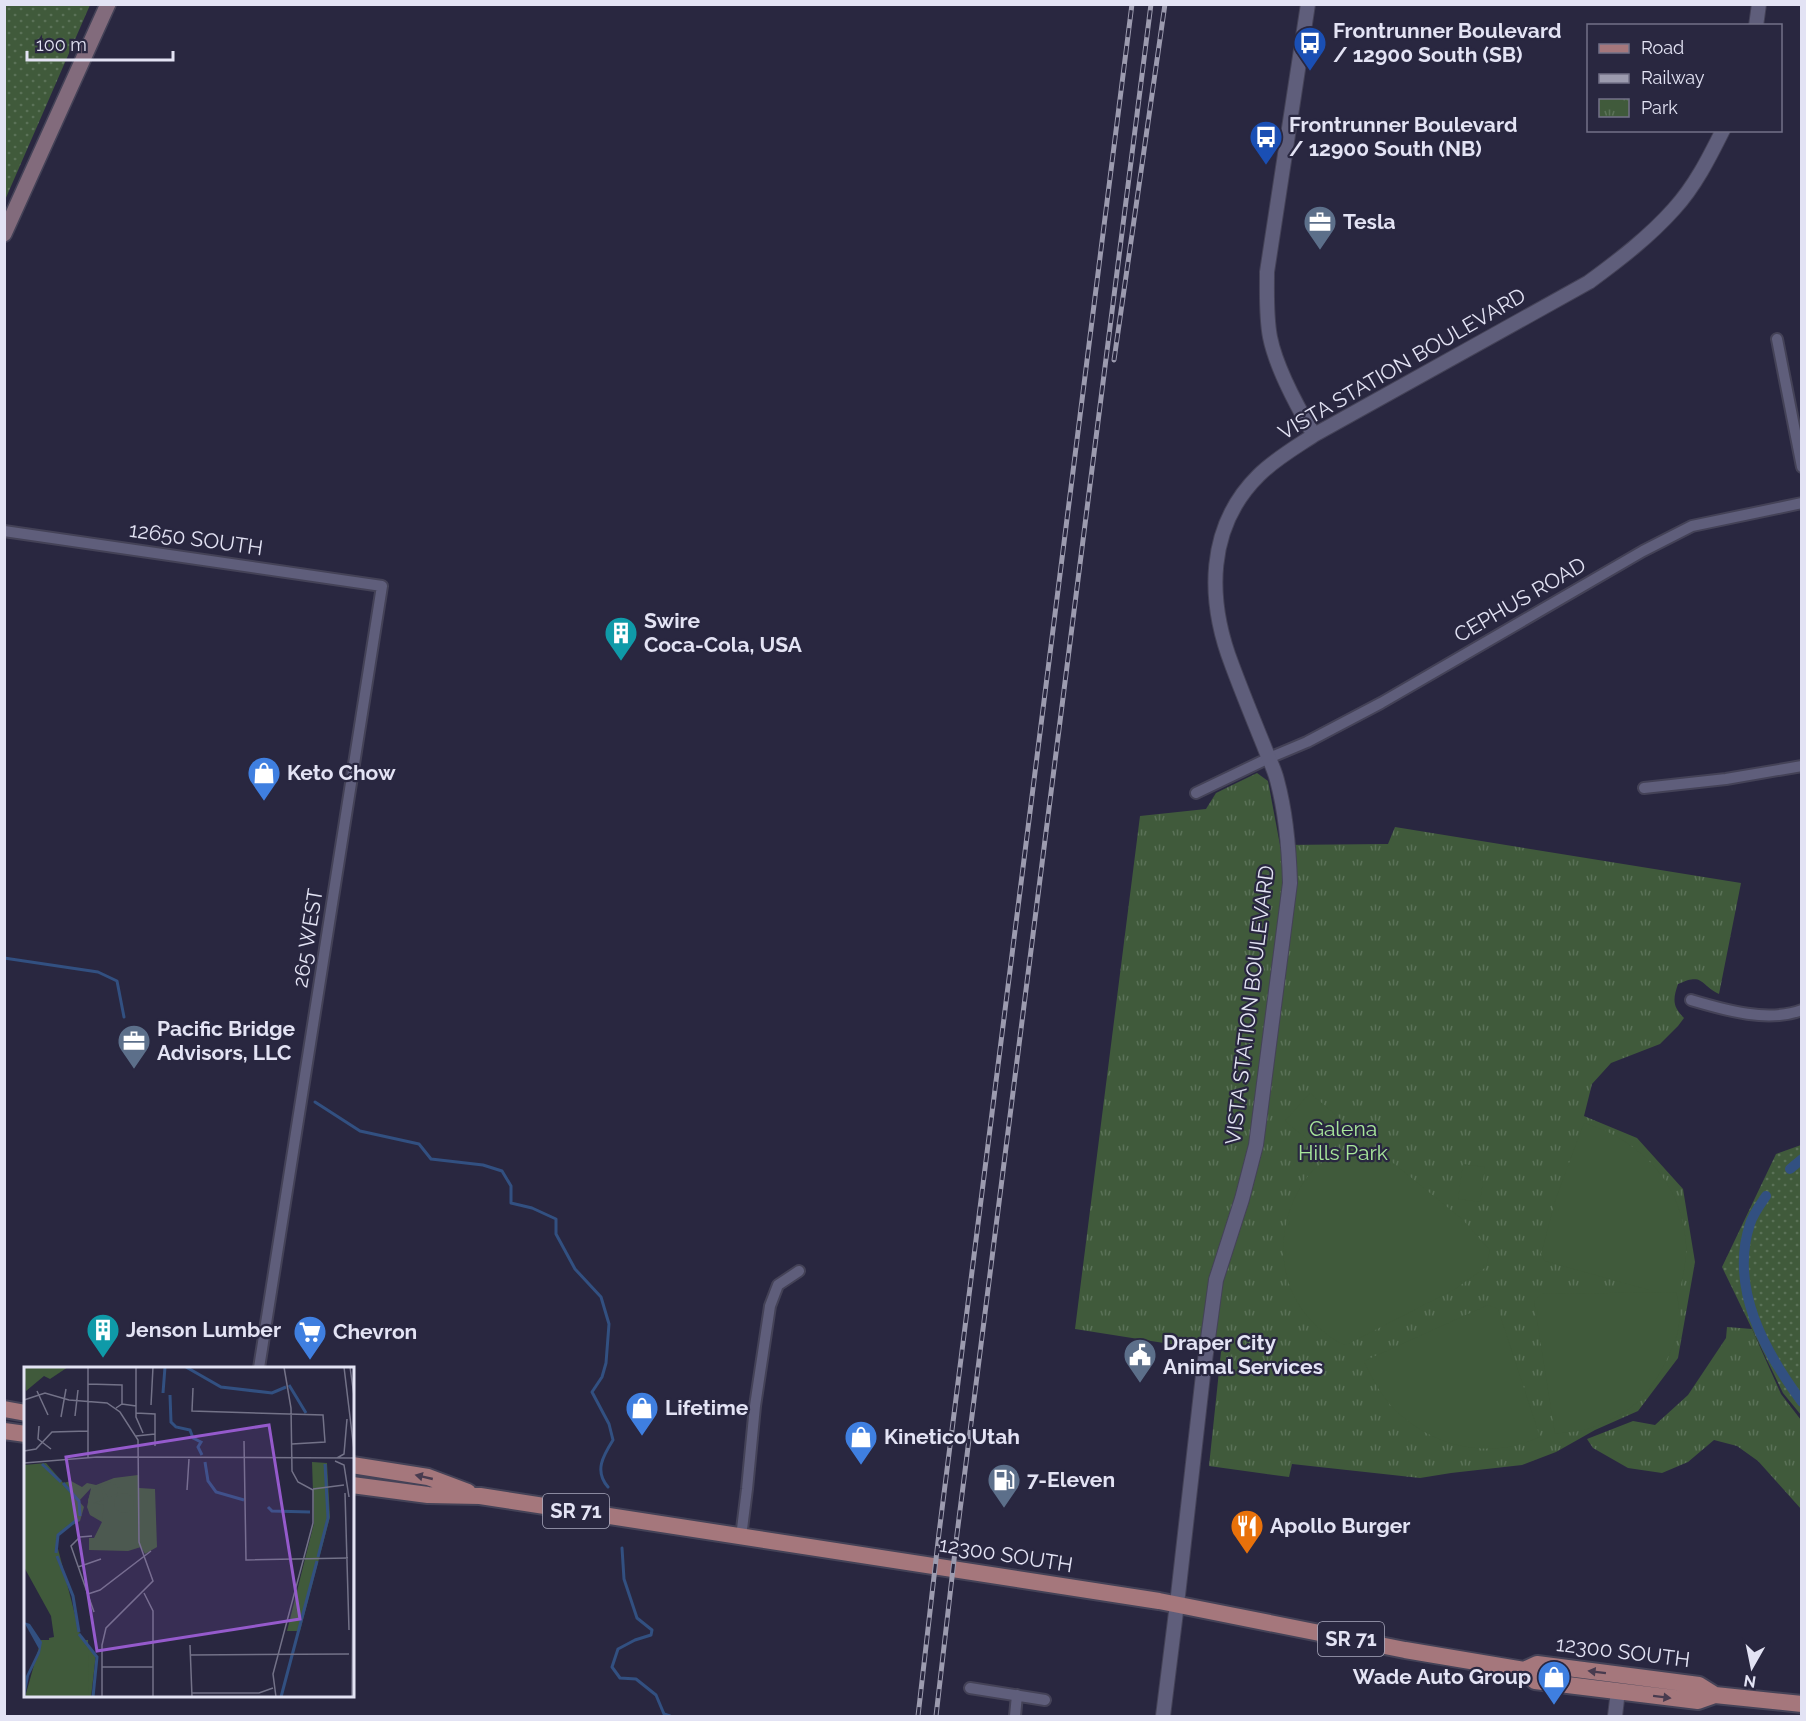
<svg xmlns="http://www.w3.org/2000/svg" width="1806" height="1721" font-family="Raleway,sans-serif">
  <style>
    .grass { fill: url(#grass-dots) }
    .park { fill: url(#park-tufts) }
    .pitch { fill: #405a3b }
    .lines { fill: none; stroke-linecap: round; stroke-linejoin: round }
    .stream { stroke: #325081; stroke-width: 3 }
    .canal { stroke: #325081; stroke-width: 10 }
    .minor-casing { stroke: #444257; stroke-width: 14 }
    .tertiary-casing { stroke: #444257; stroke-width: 16 }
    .secondary-casing { stroke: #444257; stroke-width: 18 }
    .primary-casing { stroke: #444257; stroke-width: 20 }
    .minor { stroke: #5f5e7b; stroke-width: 10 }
    .tertiary { stroke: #5f5e7b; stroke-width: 14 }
    .secondary { stroke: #826b7c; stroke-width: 15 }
    .primary { stroke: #a5777c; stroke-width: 16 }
    .rail-casing { stroke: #9c9baf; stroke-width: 5 }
    .rail { stroke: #292740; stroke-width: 3; stroke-dasharray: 9; stroke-linecap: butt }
    .oneway { fill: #483b4f }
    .labels { text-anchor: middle; stroke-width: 4.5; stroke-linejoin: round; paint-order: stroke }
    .shield { fill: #292740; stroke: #ababbe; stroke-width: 1.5 }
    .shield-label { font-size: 20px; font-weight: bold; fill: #e3e3f4 }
    .poi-label { font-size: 21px; font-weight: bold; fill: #e3e3f4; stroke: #292740; text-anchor: start }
    .street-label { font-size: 21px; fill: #e3e3f4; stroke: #292740 }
    .park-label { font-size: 21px; fill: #a8e79b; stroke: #292740 }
    .inset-river { fill: none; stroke: #325081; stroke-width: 3 }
    .inset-road { fill: none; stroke: #737288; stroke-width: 1.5 }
    .view { fill: #955acc; fill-opacity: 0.15; stroke: #955acc; stroke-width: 3 }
    .inset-edge { fill: none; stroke: #e3e3f4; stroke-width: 3 }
  </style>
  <defs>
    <pattern id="grass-dots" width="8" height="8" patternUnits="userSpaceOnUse" patternTransform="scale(1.5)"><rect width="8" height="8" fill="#405a3b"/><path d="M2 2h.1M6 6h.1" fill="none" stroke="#5b7258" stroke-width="1.8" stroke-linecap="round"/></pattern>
    <pattern id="park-tufts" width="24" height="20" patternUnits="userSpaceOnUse" patternTransform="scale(1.5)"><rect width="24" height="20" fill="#405a3b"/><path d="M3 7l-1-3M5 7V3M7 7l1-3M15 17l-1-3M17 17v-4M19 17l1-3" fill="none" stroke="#5b7258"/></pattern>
  </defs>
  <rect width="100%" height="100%" fill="#292740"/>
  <path class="grass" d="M5,4L90,5L5,200L4,5Z
    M1801,1145H1802L1801,1415L1783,1393L1722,1267L1776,1154Z"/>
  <path class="park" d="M1257,773L1268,781L1280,845L1388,844L1395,827L1741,883L1719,994C1700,985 1704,972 1678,984C1673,999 1672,1006 1684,1018L1678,1026L1660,1044L1611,1063L1592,1084L1584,1116L1637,1138L1683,1189L1695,1262L1678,1358L1638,1411L1595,1430L1556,1452L1522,1465L1451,1473L1420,1478L1292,1464L1289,1477L1209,1466L1221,1352L1075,1329L1140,816L1206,809L1216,793Z
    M1727,1327L1752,1329L1781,1394L1801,1420V1509L1758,1461L1737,1446L1714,1440L1688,1462L1662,1473L1628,1468L1593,1448L1587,1439L1633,1421L1655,1425L1688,1395L1726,1338Z"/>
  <path class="pitch" d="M1310,1093L1343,1121L1320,1150L1285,1121Z
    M1584,1123C1593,1126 1602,1129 1610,1133C1655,1156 1682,1193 1686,1244C1687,1259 1683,1275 1680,1290H1649L1545,1261L1541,1254L1556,1198Z
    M1366,1141L1462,1219L1490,1250L1486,1267L1455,1289L1346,1345C1336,1342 1328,1335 1319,1328C1274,1290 1273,1222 1308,1176C1322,1159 1346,1148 1366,1141Z
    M1463,1164L1485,1167L1480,1202L1458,1199Z
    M1676,1292C1679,1302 1680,1313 1679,1324C1678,1343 1654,1388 1639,1401C1626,1412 1608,1423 1591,1428C1580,1432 1567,1432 1555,1434L1534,1301L1541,1294Z
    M1488,1305L1498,1309L1540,1437C1494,1458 1442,1450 1403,1417C1385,1403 1373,1381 1364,1361Z"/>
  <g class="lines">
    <path class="stream" d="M4,958L98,972L117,981L124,1017
      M315,1102L360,1131L419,1144L431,1159L483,1165L502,1171L511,1186V1203L532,1208L556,1219V1234L575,1269L601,1297L609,1324L606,1363L602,1377L592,1392L609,1424L613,1440C603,1456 594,1471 608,1487
      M622,1548L624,1579L637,1618L652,1630L651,1635L635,1640L618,1649L612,1667L620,1678L636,1679L656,1695L664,1714L670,1716"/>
    <path class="canal" d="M1790,1169L1802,1159
      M1766,1196C1760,1205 1753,1214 1750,1224C1729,1288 1765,1352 1802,1402"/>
    <g class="minor-casing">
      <path id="minor" d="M1777,339L1802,467
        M4,531L382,586L259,1368
        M1644,788L1726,779L1802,766
        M1196,793L1269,758L1307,742L1381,703L1643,551L1692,526L1802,503
        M1691,1000C1725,1010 1768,1023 1802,1010
        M741,1537L747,1489L755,1406L770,1306L778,1285L799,1271
        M970,1688L1045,1700
        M1015,1716L1017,1695"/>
    </g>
    <g class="tertiary-casing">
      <path id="tertiary" d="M1308,4L1267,272C1267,294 1266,316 1270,337C1276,367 1298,408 1314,435
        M1756,26L1759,4
        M1163,1716L1177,1604L1203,1375L1216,1280L1242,1199L1256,1145L1290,883C1289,848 1286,813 1277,780C1274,768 1268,757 1264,746C1253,719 1242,692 1232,665C1207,600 1206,527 1259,475C1275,459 1296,447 1314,435L1589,282C1619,260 1649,237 1674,209C1695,186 1709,158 1723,130
        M1615,1716L1618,1691"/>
    </g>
    <g class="secondary-casing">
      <path id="secondary" d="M4,234L108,4"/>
    </g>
    <g class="primary-casing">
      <path id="primary" d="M4,1409L26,1413
        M4,1431L26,1434
        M352,1465L428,1477L468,1492
        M352,1485L428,1495L480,1496L1159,1601L1405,1650L1524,1670L1535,1681L1698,1701L1715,1695L1802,1704
        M1524,1670L1537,1664L1699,1685L1715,1695"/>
    </g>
    <use href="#minor" class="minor"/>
    <use href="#tertiary" class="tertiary"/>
    <use href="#secondary" class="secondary"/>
    <use href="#primary" class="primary"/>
    <g class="rail-casing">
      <path id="rail" d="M1114,360L1165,4
        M918,1716L939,1533L1132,4
        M936,1716L957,1534L1151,4"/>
    </g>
    <use href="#rail" class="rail"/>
  </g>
  <defs><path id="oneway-solid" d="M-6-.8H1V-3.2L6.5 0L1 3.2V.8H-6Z" transform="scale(1.5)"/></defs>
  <g class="oneway">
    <use href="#oneway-solid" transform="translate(424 1477) rotate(-167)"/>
    <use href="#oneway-solid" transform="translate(1597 1672) rotate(-173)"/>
    <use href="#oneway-solid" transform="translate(1662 1697) rotate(7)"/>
  </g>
  <defs>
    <g id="bus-pin" transform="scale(1.725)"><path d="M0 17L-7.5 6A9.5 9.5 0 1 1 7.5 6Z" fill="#1a4fb4" stroke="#292740"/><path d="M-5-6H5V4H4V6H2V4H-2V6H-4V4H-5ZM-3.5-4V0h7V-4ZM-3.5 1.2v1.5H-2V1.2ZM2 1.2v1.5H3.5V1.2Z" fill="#fff"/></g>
    <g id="office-pin" transform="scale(1.725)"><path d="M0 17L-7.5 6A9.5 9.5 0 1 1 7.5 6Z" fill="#5c6f8a" stroke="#292740"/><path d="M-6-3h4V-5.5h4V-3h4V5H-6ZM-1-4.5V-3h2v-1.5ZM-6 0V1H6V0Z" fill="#fff"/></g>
    <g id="building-pin" transform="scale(1.725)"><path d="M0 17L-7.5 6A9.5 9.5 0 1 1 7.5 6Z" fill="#0f9aa8" stroke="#292740"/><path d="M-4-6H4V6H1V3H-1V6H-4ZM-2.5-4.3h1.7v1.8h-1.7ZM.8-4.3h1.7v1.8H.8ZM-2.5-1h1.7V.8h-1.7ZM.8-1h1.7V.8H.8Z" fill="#fff"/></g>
    <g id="shop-pin" transform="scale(1.725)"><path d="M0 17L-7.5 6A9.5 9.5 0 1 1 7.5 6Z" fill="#3f7fe0" stroke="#292740"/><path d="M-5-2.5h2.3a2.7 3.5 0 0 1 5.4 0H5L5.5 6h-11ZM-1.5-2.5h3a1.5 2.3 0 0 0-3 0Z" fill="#fff"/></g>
    <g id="supermarket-pin" transform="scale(1.725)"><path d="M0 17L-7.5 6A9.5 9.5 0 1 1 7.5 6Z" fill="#3f7fe0" stroke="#292740"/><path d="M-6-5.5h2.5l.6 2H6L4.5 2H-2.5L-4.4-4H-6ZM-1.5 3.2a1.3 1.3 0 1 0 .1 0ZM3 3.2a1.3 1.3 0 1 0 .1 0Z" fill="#fff"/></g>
    <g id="civic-pin" transform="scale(1.725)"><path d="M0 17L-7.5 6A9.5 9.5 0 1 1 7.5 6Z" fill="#5c6f8a" stroke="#292740"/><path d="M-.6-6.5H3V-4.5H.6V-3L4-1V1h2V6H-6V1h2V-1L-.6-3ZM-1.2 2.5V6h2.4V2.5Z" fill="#fff"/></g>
    <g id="fuel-pin" transform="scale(1.725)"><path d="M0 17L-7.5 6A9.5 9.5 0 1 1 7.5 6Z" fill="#5c6f8a" stroke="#292740"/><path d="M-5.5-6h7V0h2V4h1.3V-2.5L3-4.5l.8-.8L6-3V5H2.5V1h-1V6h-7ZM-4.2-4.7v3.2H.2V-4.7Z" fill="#fff"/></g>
    <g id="restaurant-pin" transform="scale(1.725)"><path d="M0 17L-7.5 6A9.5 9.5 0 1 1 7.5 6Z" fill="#e8710a" stroke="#292740"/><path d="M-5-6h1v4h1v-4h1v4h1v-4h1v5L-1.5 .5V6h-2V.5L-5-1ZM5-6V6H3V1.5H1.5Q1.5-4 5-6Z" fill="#fff"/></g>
  </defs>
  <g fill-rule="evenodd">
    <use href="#bus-pin" x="1310" y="43"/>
    <use href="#bus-pin" x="1266" y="137"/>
    <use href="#office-pin" x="1320" y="222"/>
    <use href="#building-pin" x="621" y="633"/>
    <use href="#shop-pin" x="264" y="773"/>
    <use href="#office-pin" x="134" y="1041"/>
    <use href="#building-pin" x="103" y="1330"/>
    <use href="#supermarket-pin" x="310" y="1332"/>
    <use href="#civic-pin" x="1140" y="1355"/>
    <use href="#shop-pin" x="642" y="1408"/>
    <use href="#shop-pin" x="861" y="1437"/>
    <use href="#fuel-pin" x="1004" y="1480"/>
    <use href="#restaurant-pin" x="1247" y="1526"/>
    <use href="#shop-pin" x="1554" y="1677"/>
  </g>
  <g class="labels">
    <g class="shield">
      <rect x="543" y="1494" width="66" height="34" rx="4.5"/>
      <rect x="1318" y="1622" width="66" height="34" rx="4.5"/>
    </g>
    <g class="shield-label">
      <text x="576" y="1518">SR 71</text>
      <text x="1351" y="1646">SR 71</text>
    </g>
    <g class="poi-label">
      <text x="1333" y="38">Frontrunner Boulevard<tspan x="1333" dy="24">/ 12900 South (SB)</tspan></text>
      <text x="1289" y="132">Frontrunner Boulevard<tspan x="1289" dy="24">/ 12900 South (NB)</tspan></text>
      <text x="1343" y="229">Tesla</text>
      <text x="644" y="628">Swire<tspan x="644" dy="24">Coca-Cola, USA</tspan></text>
      <text x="287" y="780">Keto Chow</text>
      <text x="157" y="1036">Pacific Bridge<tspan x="157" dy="24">Advisors, LLC</tspan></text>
      <text x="126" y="1337">Jenson Lumber</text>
      <text x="333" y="1339">Chevron</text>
      <text x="1163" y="1350">Draper City<tspan x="1163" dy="24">Animal Services</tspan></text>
      <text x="665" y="1415">Lifetime</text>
      <text x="884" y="1444">Kinetico Utah</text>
      <text x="1027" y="1487">7-Eleven</text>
      <text x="1270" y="1533">Apollo Burger</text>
      <text x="1531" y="1684" text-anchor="end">Wade Auto Group</text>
    </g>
    <g class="street-label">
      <text transform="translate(1402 364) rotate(-30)" y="7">VISTA STATION BOULEVARD</text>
      <text transform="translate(196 539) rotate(8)" y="7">12650 SOUTH</text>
      <text transform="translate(1520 600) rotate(-30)" y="7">CEPHUS ROAD</text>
      <text transform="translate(308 938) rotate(-81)" y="7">265 WEST</text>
      <text transform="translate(1250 1005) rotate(-83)" y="7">VISTA STATION BOULEVARD</text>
      <text transform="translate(1006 1555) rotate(9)" y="7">12300 SOUTH</text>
      <text transform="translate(1623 1652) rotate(7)" y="7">12300 SOUTH</text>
    </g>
    <g class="park-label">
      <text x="1343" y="1136">Galena<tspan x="1343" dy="24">Hills Park</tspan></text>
    </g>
  </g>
  <g transform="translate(24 1367)">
    <rect width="330" height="330" fill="#292740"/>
    <path d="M0,0H44L26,12L20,9L2,24ZM288,95L303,96L306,150L276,264H263L290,156ZM22,96L60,140L56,154L37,164L32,174L56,267L72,287L67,330H11L26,302L25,271L30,270L27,249L0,200V98Z" fill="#405a3b"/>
    <path d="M114,108L115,121L131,122L133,180L121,187L117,180L104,184L65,183V171H70L78,155L66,148L63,140L67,121L55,134L39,116L47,114L58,120L63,116L72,118L90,111ZM17,273H64L65,330H1Z" fill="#405a3b"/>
    <path d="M87,115L98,123L85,132L77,118ZM76,118L80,133L69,136L80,138L78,154L65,146L64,133L67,124ZM90 136a10 10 0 1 1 20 0a10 10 0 1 1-20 0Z" fill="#405a3b"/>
    <path d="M0,255L6,257L18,275L16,286L5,309L1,330L2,309L15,282Z" fill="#325081"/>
    <path class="inset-river" d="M162,0L197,20L248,26L262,20M265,18L282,46M139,26L141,0M146,28L147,55L152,60L166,63L169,71L177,75L174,80L178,88M181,95L184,114L192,125L220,133M18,97L37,115M39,116L55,134L56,149M244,140L248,144L286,145M32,186L34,168L54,152M33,189L49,229L55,265M294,190L304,151L301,97M55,267L73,290L69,330M257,330L293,194"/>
    <path class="inset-road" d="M64,0V90M112,0V50L119,66M320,0L330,83L328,330M326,0L330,29M64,17L98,18V37M169,21L168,44L299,48L301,75L268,77M13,24L24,48M0,33L21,26L45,33L83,36L96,45L114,73L115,175L129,214L82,261L78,278V330M127,38L129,0M92,41L98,37L112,39M112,46L131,47V79M51,49L54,23M37,50L42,22M15,59L14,72L27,82M112,69L131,67M220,74L222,193L324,191M0,84L12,82L28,65L64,64M313,91L320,87L323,52M311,94L320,98L325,130M0,96L73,90L330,91M289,122L320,118M163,123L165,92M321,126L325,263M68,169L56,170L47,179L70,245M54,200L77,192M120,226L129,244V330M64,227L76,223L127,184M166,278L168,330M167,288L325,287M78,300H129M168,326H235L249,321M252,330L249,307L289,156V123L274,115L268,104L267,41L260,0"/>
    <path class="view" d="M245,58L276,252L73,284L42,90Z"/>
    <rect width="330" height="330" class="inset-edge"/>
  </g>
  <rect width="1806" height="1721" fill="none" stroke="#e3e3f4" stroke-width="12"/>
  <rect x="1587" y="24" width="195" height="108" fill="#292740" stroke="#737288" stroke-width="1.5"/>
  <rect x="1599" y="44" width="30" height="9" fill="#a5777c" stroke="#737288" stroke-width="1.5"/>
  <text x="1641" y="54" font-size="18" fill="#e3e3f4">Road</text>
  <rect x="1599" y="74" width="30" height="9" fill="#9c9baf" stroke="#737288" stroke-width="1.5"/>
  <text x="1641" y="84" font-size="18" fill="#e3e3f4">Railway</text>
  <rect x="1599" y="99" width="30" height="18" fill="url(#park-tufts)" stroke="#737288" stroke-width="1.5"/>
  <text x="1641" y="114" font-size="18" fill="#e3e3f4">Park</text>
  <g transform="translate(1752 1667) rotate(189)" stroke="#292740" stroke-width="4.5" paint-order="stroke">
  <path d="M0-4.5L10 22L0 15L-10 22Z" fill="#e3e3f4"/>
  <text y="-9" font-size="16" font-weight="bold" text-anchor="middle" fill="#e3e3f4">N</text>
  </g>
  <path d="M27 51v9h146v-9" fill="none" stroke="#e3e3f4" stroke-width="3"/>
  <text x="36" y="51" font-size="18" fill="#e3e3f4" stroke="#292740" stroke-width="4.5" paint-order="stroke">100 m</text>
</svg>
